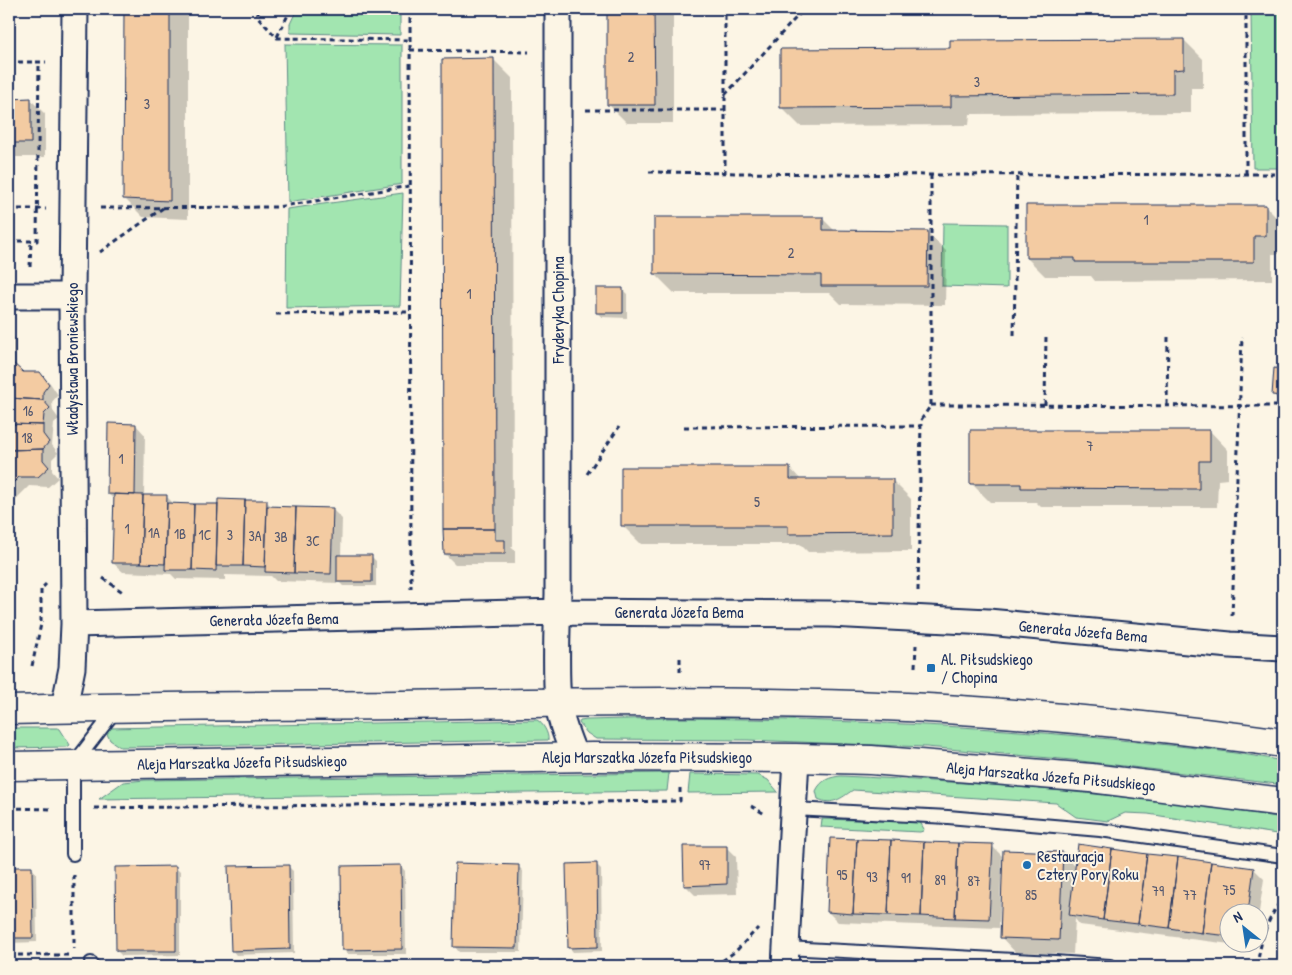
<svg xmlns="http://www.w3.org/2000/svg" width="1292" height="975" font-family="'Patrick Hand',sans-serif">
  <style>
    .green { fill: #a2e5b0; stroke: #5e8a87 }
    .shadow { fill: #0003 }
    .building { fill: #f3cba2; stroke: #1b2f5e }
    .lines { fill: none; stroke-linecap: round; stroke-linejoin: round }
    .service-casing { stroke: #1b2f5e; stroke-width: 16 }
    .minor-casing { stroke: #1b2f5e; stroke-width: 29 }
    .tertiary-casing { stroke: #1b2f5e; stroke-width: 31 }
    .path { stroke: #1b2f5e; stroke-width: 3; stroke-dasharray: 5 4; stroke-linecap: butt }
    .service { stroke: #fcf5e5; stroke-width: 12 }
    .minor { stroke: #fcf5e5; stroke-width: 25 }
    .tertiary { stroke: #fcf5e5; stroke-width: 28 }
    .poi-dot { fill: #1f6fb2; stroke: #fcf5e5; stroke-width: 2 }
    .labels { text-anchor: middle; stroke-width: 4; stroke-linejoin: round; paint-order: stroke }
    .number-label { font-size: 14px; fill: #51566f }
    .street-label { font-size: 16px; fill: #1b2f5e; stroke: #fcf5e5 }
    .poi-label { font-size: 16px; fill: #1b2f5e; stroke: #fcf5e5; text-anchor: start }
  </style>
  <rect width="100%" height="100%" fill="#fcf5e5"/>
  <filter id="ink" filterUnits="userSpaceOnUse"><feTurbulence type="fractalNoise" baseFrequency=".02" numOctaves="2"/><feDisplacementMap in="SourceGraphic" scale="10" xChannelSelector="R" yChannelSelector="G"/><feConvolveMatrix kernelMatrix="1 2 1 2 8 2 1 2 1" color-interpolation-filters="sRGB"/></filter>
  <g filter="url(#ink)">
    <path class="green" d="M297,9H400V35L290,33V24Z
      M1251,10H1283V168H1253Z
      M285,44L402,45V184L288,202Z
      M403,193L400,306L286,308L287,209Z
      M943,223L1007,224V288L942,286Z
      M664,718C813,719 962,724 1110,739C1168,745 1227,750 1283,761V783L1277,784L1072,760L926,747L748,740L596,739L587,733L579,723L580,721L587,720Z
      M537,720C543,723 549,734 548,740L120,747L110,740L105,730L108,728Z
      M9,728H58L60,729L70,745L67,747L9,748Z
      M669,773L667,791L99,799L123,782L145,780Z
      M690,774L758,775L768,780L778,792L688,793Z
      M841,776C989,783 1137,795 1283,818V835L1148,814L1125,813L1108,821L1076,817L1056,803L853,790C841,798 833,806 818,799L816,791C821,780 830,777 841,776Z
      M822,819L920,822L924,829L923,831L920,832L821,827Z"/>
    <path class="shadow" d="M125,9H188V219L143,217L124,198Z
      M608,9H673V123H627L608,104Z
      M1184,40L1203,59V88H1191V113L970,114L969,125L800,126L781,107L952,49Z
      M493,59L512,78L513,547H511L515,551V564H455L445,554Z
      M9,100H31L45,114V157H9Z
      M1265,206L1283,224V254H1272V280L1095,281L1091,276H1045L1027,258Z
      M823,219L836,232H927L946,251L945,305L841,304L830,293H674L655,274Z
      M622,289L627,294V318L602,317L597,313Z
      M9,331L16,339V367L23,373H39L50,383L58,395L52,402L53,411L59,419L54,424L52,445L58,453L52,459V471L58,478L48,487L29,486L19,496L15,501L14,526L9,531Z
      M1275,370H1283V400H1278L1274,395Z
      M136,425L145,435L144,496L167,497L175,505L219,506L267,502L273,508L332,509L342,519L341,556H371L376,561V586H343L340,583L276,581L271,576L225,575V580L176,579L171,574L123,572L113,563L115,500L108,494Z
      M1210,431L1228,450V479L1218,480L1217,507H1041L1036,502H990L972,484Z
      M790,468L802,481L892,480L911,499V551L808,552L800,544H641L622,525Z
      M992,846L1002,856L999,928L838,922L828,912Z
      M726,847L736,857L737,894L695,895L685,885Z
      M1062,853L1076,867L1254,869L1264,879L1259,912H1230V942H1255L1254,947L1080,925L1075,919L1073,954L1015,952L1001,937Z
      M596,864L601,869L602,951L573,952L569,947Z
      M288,866L293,871L294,953L236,955L232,950Z
      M401,866L405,871L406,954H347L343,949Z
      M518,866L523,871L521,952H459L455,947Z
      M175,867L180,872V955L122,956L117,951Z
      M9,868H32L36,873L37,942L9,943Z"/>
    <path class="building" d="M124,9H170V201L123,199Z
      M607,9H654L655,105H607Z
      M1184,39V69L1173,70V94L951,96V107L780,108V49L950,48V40Z
      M494,58L495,529H443L442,59Z
      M31,98V143H9V99Z
      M1026,205H1266V236H1254V262H1075V258H1026Z
      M654,217H823V230L928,231L927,286H821V275L654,274Z
      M596,288H623V313H596Z
      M13,363L23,372H40L49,384L43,392V400L9,398V366Z
      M1274,368L1283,369V396L1272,395Z
      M9,398L43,400L50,408L44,414L43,425L9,424Z
      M108,423L136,424L135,495L107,494Z
      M9,424L43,425V434L49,442L43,449L9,450Z
      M970,430H1210V461H1199V489L1021,488V484H970Z
      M43,449V460L49,467L38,477H19L9,487V450Z
      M621,467H790V479H893V533L788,534V526H621Z
      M114,494L143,495L141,563H112Z
      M143,495H167L165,564L141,563Z
      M218,499L245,500L243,566H216Z
      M245,500H267L265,567L243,566Z
      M167,503L194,504L192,570H165Z
      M194,504H218L216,571L192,570Z
      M267,506L296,507L294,573L265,572Z
      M296,507L333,508L331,574L294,573Z
      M443,529H495V540H505V554H444Z
      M337,555H372V582H337Z
      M830,838L857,839L853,914L827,912Z
      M857,839L891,840L888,915L853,914Z
      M891,840L924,842L921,916L888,915Z
      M924,842L958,843L955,918L921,916Z
      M958,843L993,844L989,919L955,918Z
      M1078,844L1112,849L1103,920L1069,915Z
      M683,846H727V884L684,886Z
      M1112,849L1147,854L1138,924L1103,920Z
      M1003,850L1063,852L1059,940L1000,938Z
      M1147,854L1178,857L1169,928L1138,924Z
      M1178,857L1211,862L1202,933L1169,928Z
      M1211,862L1254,868L1248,912H1230V936L1202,933Z
      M455,863L519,865L517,948L453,947Z
      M597,863L598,947L568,948L566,864Z
      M289,865L290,949L231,951L228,866Z
      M401,865L402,949L342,950L341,866Z
      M176,866V951H116L115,867Z
      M9,867H32L33,938H9Z"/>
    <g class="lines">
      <g class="service-casing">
        <path id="service" d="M794,809L948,817L1100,830L1283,856
          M73,854V765L117,708
          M786,948L1055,962L1110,966
          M91,963V966"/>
      </g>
      <g class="minor-casing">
        <path id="minor" d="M558,9V594C557,630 555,667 558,702C560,721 568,739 575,757
          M9,296H72
          M74,624L558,612L830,614L988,622L1230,645L1283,648
          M64,708L72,668L74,624L72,296L75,9
          M785,966L796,758"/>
      </g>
      <g class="tertiary-casing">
        <path id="tertiary" d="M9,710C139,706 270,706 400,705C582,702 764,699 945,709C1058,716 1171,728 1283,743
          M9,766L593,757L796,758L871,760L1091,778L1283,802"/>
      </g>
      <path class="path" d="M258,9V17L277,38L410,40
        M410,9L411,589
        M277,37L291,9
        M410,50L529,52
        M9,62H46
        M725,95L804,9
        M586,110H725V173
        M725,110V9
        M649,172L931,175L1283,174
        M1246,174V9
        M100,208L277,207L410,186
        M9,209H46
        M9,241H37L39,62
        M100,252L163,208
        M30,267L31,241
        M276,314L410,312
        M1014,335L1017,174
        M931,405V175
        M1045,405L1046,335
        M1167,405L1168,337
        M684,427L921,426
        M587,474L619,427
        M103,578L124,593
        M918,591L921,420L931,405L1283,406
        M1232,616L1242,337
        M680,658V674
        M32,666L41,624V589L46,584
        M915,667L916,645
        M751,806L765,814
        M9,808L51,809
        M94,808L680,801V788
        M74,875V949
        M9,955H71
        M295,966L624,962L649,966
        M715,966L736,951L758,928
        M1257,966C1262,935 1266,923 1283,897"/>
      <use href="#service" class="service"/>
      <use href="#minor" class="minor"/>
      <use href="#tertiary" class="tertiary"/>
    </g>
  </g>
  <g class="poi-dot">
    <rect x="926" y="663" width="10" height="10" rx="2.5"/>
    <circle cx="1027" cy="865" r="5"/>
  </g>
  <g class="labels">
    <g class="number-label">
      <text x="631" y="62">2</text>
      <text x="977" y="87">3</text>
      <text x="147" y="109">3</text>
      <text x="1146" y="225">1</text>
      <text x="791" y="258">2</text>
      <text x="469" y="299">1</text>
      <text x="28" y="416">16</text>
      <text x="27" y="443">18</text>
      <text x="1090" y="451">7</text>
      <text x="121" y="464">1</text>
      <text x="757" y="507">5</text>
      <text x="127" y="534">1</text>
      <text x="154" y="538">1A</text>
      <text x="180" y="539">1B</text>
      <text x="205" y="540">1C</text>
      <text x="230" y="540">3</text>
      <text x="255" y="541">3A</text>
      <text x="281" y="542">3B</text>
      <text x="313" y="546">3C</text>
      <text x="705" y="870">97</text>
      <text x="842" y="880">95</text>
      <text x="872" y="882">93</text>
      <text x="906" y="883">91</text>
      <text x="940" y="885">89</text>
      <text x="974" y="886">87</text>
      <text x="1229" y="895">75</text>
      <text x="1158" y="896">79</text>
      <text x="1031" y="900">85</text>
      <text x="1190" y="900">77</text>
    </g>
    <g class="street-label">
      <text transform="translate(558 310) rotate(-90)" y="6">Fryderyka Chopina</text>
      <text transform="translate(72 359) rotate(-90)" y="6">Władysława Broniewskiego</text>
      <text x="679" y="618">Generała Józefa Bema</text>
      <text transform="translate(274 619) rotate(-1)" y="6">Generała Józefa Bema</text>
      <text transform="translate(1083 631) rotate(5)" y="6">Generała Józefa Bema</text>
      <text x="647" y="763">Aleja Marszałka Józefa Piłsudskiego</text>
      <text transform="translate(242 762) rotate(-1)" y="6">Aleja Marszałka Józefa Piłsudskiego</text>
      <text transform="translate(1051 776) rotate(5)" y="6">Aleja Marszałka Józefa Piłsudskiego</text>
    </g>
    <g class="poi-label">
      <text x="941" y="665">Al. Piłsudskiego<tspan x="941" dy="18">/ Chopina</tspan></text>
      <text x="1037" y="862">Restauracja<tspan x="1037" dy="18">Cztery Pory Roku</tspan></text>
    </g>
  </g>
  <rect width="1292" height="975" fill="none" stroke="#fcf5e5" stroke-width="30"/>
  <rect x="15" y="15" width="1262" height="945" fill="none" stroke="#1b2f5e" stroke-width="2" filter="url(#ink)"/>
  <g transform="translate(1244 928) rotate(330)"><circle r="24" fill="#fcf5e5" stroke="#a2a6af"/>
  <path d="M0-4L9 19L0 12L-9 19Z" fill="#1f6fb2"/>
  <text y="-8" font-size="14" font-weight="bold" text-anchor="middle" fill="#1b2f5e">N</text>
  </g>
</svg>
